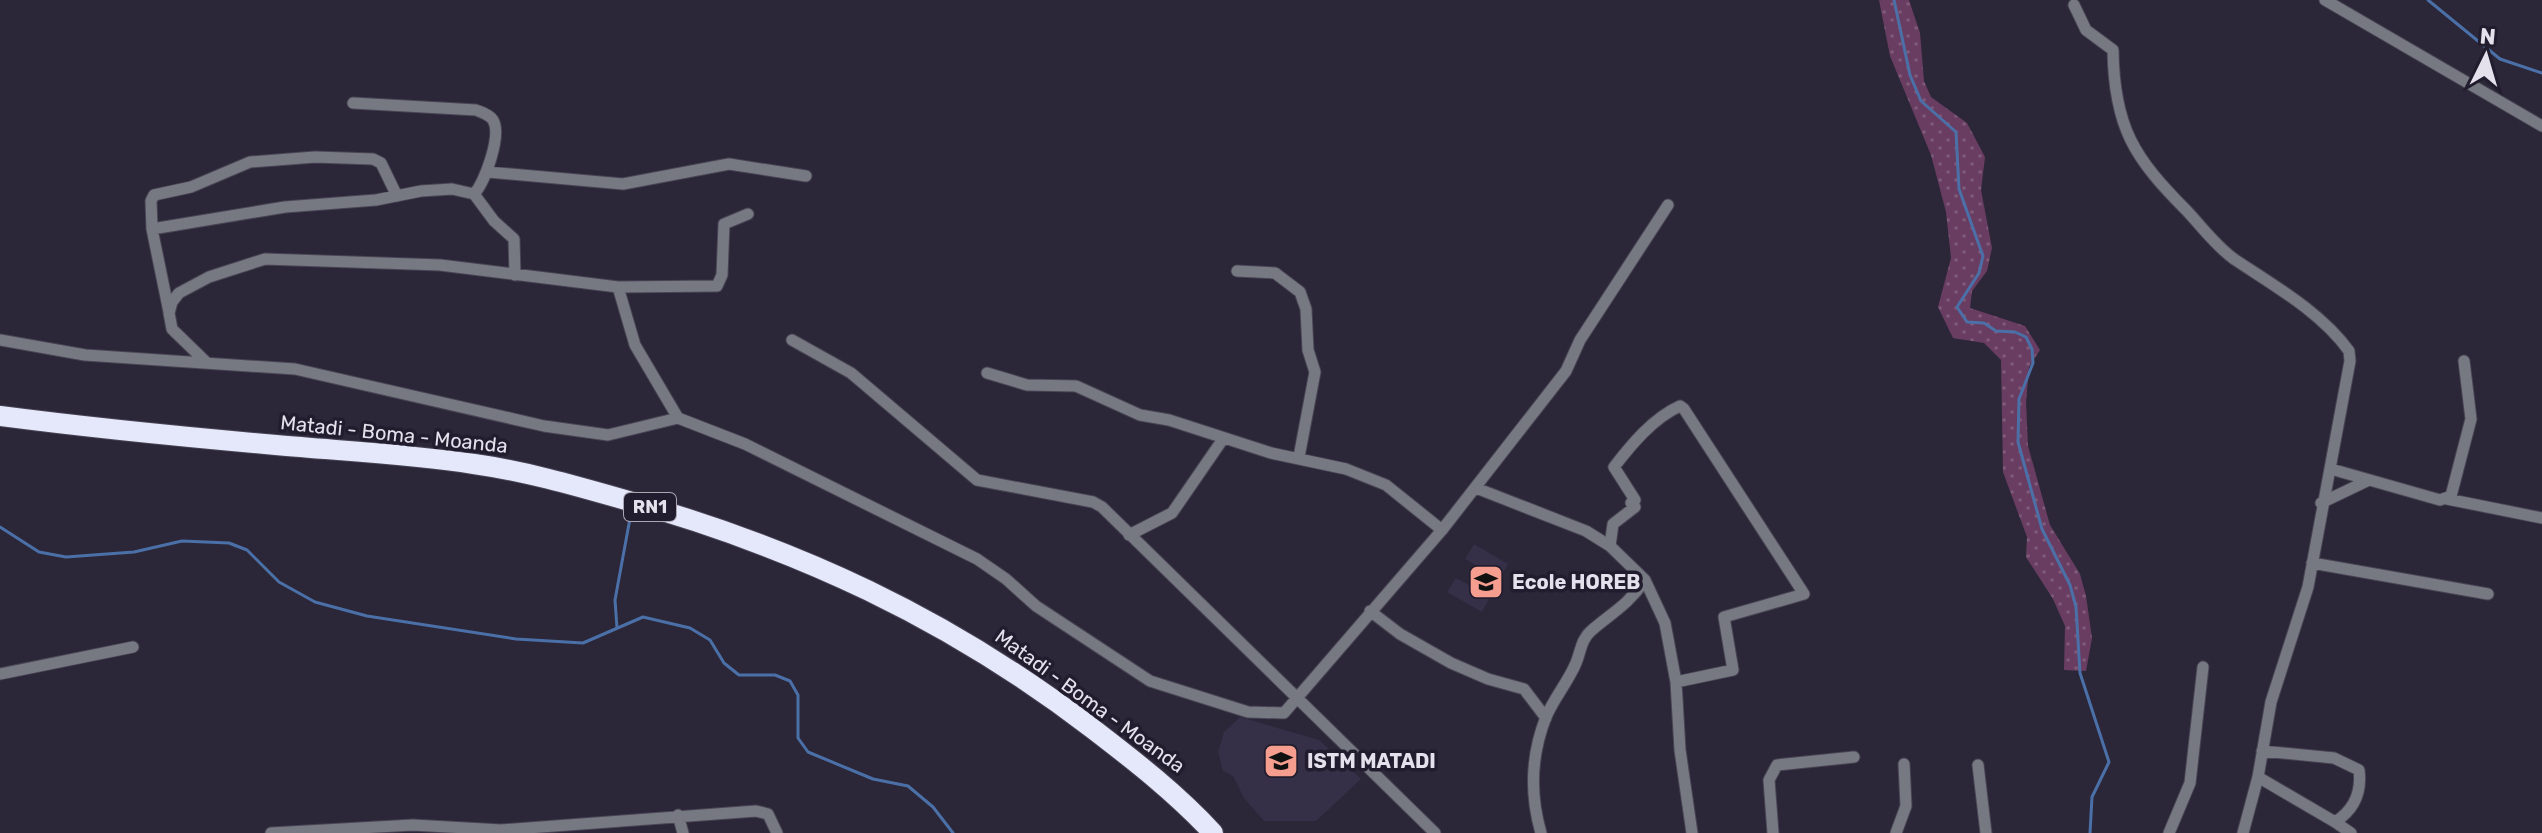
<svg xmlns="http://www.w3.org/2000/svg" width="2542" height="833" font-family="Rubik,sans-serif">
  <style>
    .built { fill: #352f47 }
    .grass { fill: url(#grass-dots) }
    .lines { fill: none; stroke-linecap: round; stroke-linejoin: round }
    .stream { stroke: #4b70a8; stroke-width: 3 }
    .street-casing { stroke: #494555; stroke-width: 13 }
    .highway-casing { stroke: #494555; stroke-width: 22 }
    .street { stroke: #777982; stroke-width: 11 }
    .highway { stroke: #e5e8fb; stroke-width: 20 }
    .labels { text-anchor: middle; stroke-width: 7; stroke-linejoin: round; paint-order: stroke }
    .shield { fill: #221d2e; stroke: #aaa6b4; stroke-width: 2 }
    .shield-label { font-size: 18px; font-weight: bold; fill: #e4e1ed }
    .street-label { font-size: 20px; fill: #e4e1ed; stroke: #221d2e }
    .poi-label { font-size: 20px; font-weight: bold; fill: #e4e1ed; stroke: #221d2e; text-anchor: start }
  </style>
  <defs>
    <pattern id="grass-dots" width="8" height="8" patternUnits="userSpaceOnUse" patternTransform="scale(2)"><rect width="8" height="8" fill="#693d61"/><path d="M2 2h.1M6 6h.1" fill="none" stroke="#7e5978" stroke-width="1.8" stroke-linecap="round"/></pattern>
  </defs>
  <rect width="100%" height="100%" fill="#2b2738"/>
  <path class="built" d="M1474,544L1508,564L1482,612L1447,592L1456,578L1471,586L1481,568L1465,559Z
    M1240,717L1319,740L1361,779L1316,821H1264L1244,798L1233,776L1223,771L1218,752L1224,732Z"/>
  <path class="grass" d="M1879,0H1909L1920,33L1924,81L1931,97L1967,123L1985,157L1981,190L1992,248L1987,271L1972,291L1970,308L2025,326L2040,350L2029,367L2026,403L2028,446L2050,525L2080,574L2086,596L2092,638L2086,671L2064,670L2065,626L2053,599L2026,557L2027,537L2003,472L2001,360L1984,343L1953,338L1938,307L1951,258L1946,212L1931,155L1890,56Z"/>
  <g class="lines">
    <path class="stream" d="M1894,0L1910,75L1921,101L1956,132L1959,189L1983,256L1979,273L1957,307L1967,322L1984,323L1996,331L2015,332L2026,337L2032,349L2033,363L2019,399L2018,442L2042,529L2070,585L2076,607L2080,673L2109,762L2092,797L2090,833
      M2428,0L2500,59L2542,73
      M0,527L39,552L66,557L134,552L182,541L229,543L247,550L279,582L315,602L367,616L516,639L583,643L643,617L690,628L710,640L724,663L739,675H775L790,681L798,695V738L808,752L873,779L908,786L933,807L953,833
      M617,628L615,600L631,513"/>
    <g class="street-casing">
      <path id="street" d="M2325,0L2542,126
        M2074,5L2086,30L2113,50C2114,127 2134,158 2187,211C2202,227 2216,246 2234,259C2273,285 2321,312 2349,351L2350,361L2308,587L2271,702L2258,777L2243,833
        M353,103L476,110C481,112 489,114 493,120C502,135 485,182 474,194
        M488,172L623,184L729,164L806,176
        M152,229L151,201L154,195L191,187L250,162L315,157L373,159L381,163L397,196
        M1237,271L1275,273L1300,292L1306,309L1308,350L1315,372L1299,457
        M618,287L717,286L722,275L724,224L748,214
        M169,312L152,229L285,207L376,200L421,191L452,189L474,194L494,221L514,239L515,275
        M0,340L85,355L295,369L544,426L608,435L678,418
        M792,340L851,373L977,480L1093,502L1102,507L1435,833
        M207,363L172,329L169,313L172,302L179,293L209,277L265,259L440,265L618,287L635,345L678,418L745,444L977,559L1006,579L1036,606L1150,681L1248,712L1284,713L1442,530L1566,371L1580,340L1668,205
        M987,373L1027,385L1076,386L1140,415L1169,420L1271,453L1346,469L1386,485L1442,530
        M2331,469L2440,500L2451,496L2471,419L2464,361
        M1476,488L1586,531L1610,546L1645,580L1665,623L1676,682L1680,750L1692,833
        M2447,499L2542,518
        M2321,503L2369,480
        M1129,535L1172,513L1223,439
        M1610,546L1613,524L1635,507L1631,503L1635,500L1614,467C1631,445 1653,418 1680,406L1684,409L1804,594L1724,617L1733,670L1676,682
        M2312,563L2488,594
        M1370,611L1400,634L1451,663L1488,679L1524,689L1546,718
        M0,674L133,647
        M1978,765L1986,833
        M2258,777L2335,822C2354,810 2362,793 2359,770L2334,758L2262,751
        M678,815L683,833
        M2335,822L2351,833
        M271,833L413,825L501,830L756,811L768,814L777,833
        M1541,833C1530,795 1531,755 1546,717C1554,698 1568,682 1576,663C1581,651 1581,639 1592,630C1613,612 1628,605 1645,580
        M1773,833L1769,780L1777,765L1854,757
        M1896,833L1906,806L1904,764
        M2169,833L2190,783L2203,667"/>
    </g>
    <g class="highway-casing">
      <path id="highway" d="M0,416C92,428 184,437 276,445C342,451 408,454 474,464C524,471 573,485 622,499C797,548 948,618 1093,729C1136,762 1177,794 1213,833"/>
    </g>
    <use href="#street" class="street"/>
    <use href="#highway" class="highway"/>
  </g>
  <defs>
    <g id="school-square" transform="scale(1.8)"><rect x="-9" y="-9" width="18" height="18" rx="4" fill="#f59d8f" stroke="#221d2e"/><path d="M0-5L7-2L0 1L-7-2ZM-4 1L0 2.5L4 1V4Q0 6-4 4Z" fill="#111"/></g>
    <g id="university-square" transform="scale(1.8)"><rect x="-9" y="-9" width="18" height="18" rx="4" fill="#f59d8f" stroke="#221d2e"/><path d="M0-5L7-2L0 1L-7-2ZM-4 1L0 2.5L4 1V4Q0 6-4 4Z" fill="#111"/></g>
  </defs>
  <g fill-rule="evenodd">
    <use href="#school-square" x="1486" y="582"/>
    <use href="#university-square" x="1281" y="761"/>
  </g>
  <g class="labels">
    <rect class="shield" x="624" y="493" width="52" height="28" rx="6"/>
    <g class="shield-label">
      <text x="650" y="513">RN1</text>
    </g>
    <g class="street-label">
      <text transform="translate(394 434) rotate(6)" y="7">Matadi - Boma - Moanda</text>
      <text transform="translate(1090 701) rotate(36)" y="7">Matadi - Boma - Moanda</text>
    </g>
    <g class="poi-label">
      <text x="1512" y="589">Ecole HOREB</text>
      <text x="1307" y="768">ISTM MATADI</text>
    </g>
  </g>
  <g transform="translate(2486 56) rotate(5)" stroke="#221d2e" stroke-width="6" paint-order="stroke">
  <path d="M0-6L14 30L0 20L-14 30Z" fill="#e4e1ed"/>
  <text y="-12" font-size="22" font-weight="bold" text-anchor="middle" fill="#e4e1ed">N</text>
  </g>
</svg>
